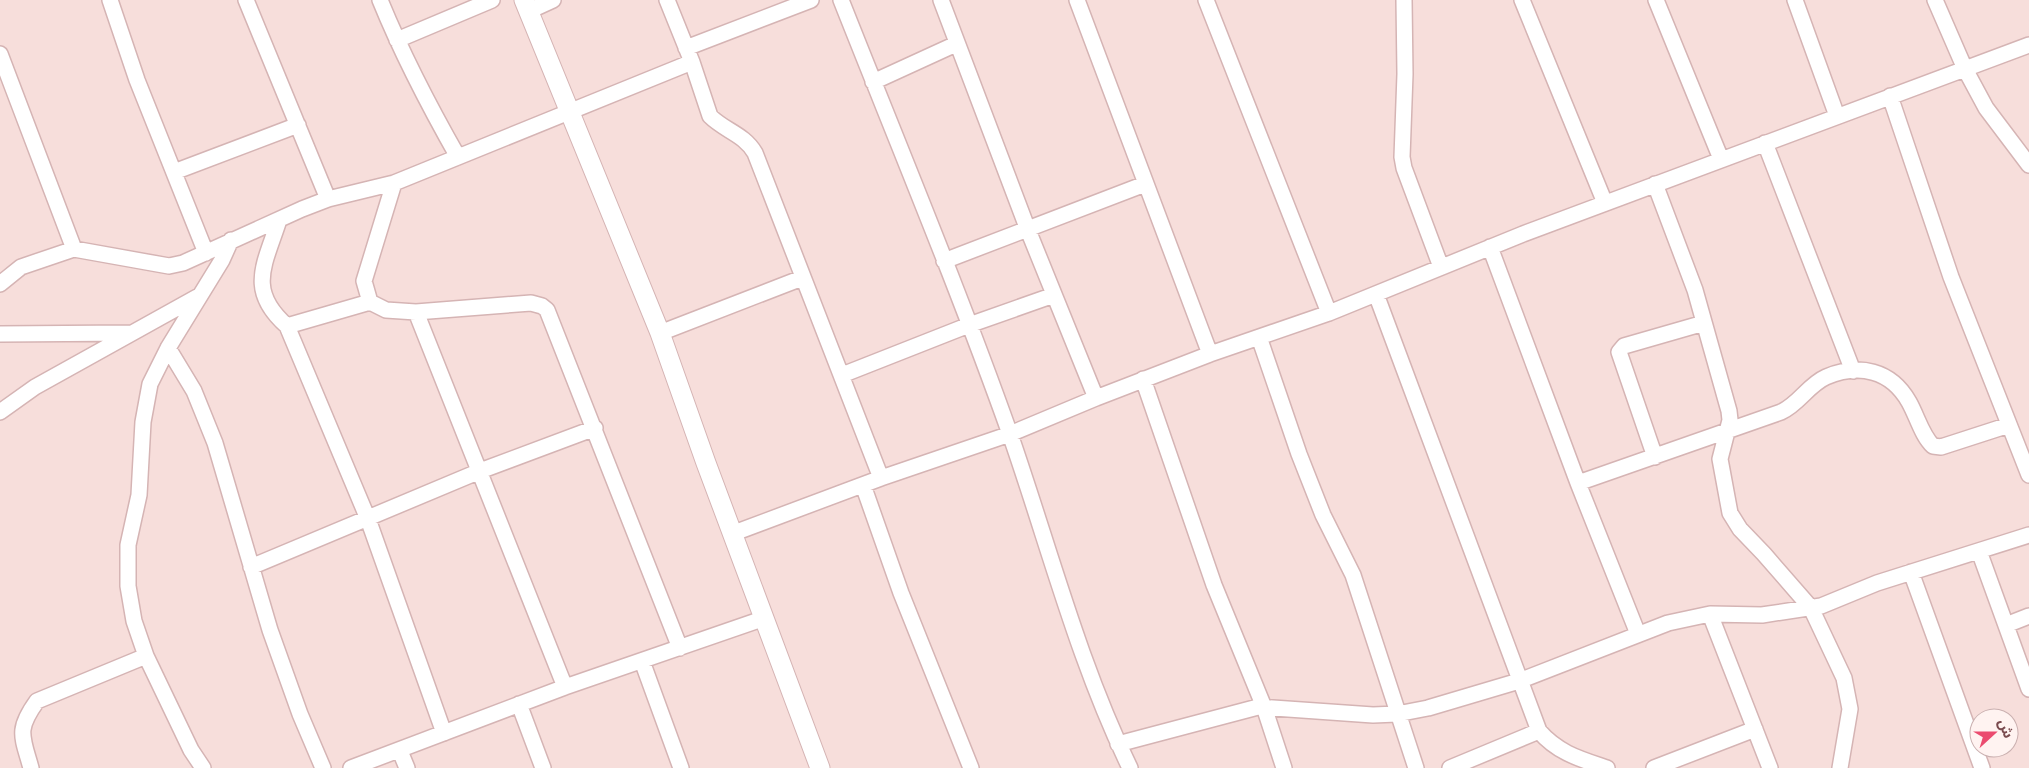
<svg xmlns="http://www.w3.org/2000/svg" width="2029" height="768" font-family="'Noto Sans','Noto Sans Arabic',sans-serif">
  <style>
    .residential { fill: #f7dedb; fill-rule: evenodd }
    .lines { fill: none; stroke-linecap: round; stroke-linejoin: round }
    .minor-casing { stroke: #d5b4b4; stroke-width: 18 }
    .tertiary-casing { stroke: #d5b4b4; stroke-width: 21 }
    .minor { stroke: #fff; stroke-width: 15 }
    .tertiary { stroke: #fff; stroke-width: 19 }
  </style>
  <rect width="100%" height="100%" fill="#fdedea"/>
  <path class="residential" d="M0,0H2029V768H0ZM1979,718H2009V748H1979Z"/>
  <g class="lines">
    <g class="minor-casing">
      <path id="minor" d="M110,0L137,80L206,253
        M246,0L328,199
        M380,0C402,54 429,106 458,157
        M667,0L692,62L710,116C725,131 744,134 755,153L881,478
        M841,0C898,144 958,288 1010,434C1049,546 1078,661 1130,768
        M941,0L1028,230L1096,398
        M1077,0L1210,354
        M1206,0L1329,313
        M1404,0L1405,74L1402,157L1404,168L1441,267
        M1522,0L1605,203
        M1656,0L1721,159
        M1795,0L1837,116
        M1935,0L1965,69L1986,108L2029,165
        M529,11L553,0
        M397,40L492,0
        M686,48L811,0
        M0,54L74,249
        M873,82L956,44
        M1890,96L1951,277L2029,475
        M1765,143L1853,371
        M174,172L298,125
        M394,183L364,281L370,302L386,310L416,312L531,303L542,306L547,310L680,648
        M1655,184L1695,290L1729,411L1730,420L1720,459L1730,513L1740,529L1764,554L1811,608L1844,678L1850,709L1840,768
        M279,220C265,264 246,290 287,326L368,519L444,733
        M1490,247L1578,483L1638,634
        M944,261L1145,184
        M0,284L21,267L74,249L169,266L183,263L302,209L328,199L394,183L692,62
        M1376,294L1539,731C1558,753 1580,759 1607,768
        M416,312L565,687
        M287,326L370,302
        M660,333L802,278
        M0,334L131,333
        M1259,337L1299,454L1323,515L1353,575L1416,768
        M168,348L194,391L215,443L270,630L300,714L323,768
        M842,375L969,325L1054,295
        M1143,379L1214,585L1264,707L1284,768
        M0,412L35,387L197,297
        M1655,457L1619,352L1624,346L1704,323
        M1578,483L1781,412C1799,404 1808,385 1826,377C1859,363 1891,370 1909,402C1917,416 1922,436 1933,446L1941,447L2009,425
        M863,485L901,593L971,768
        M734,533L881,478L1010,434L1096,398L1210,354L1329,313L1523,234L2029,45
        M1979,551L2029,689
        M251,567L480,471L595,428
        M1911,572L1982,768
        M1710,614L1770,768
        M2006,625L2029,616
        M642,661L681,768
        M519,704L543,768
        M1118,744L1258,707L1373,715L1397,714L1428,708L1519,681L1668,623L1710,614L1762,615L1821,606L1877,583L2029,535
        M400,751L407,768
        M31,768C22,736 16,730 37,701L146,656
        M203,768L191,750L146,656L134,621L128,586V545L139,495L143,422L150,384L168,348L222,260L231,240
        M351,768L565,687L765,618
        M1450,768L1539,731
        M1654,768L1755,729"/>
    </g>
    <g class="tertiary-casing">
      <path id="tertiary" d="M524,0L660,333L706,463L820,768"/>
    </g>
    <use href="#minor" class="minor"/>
    <use href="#tertiary" class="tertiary"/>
  </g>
  <g transform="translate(1994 733) rotate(69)"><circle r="24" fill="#fff3f1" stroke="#cab0b0"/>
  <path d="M0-4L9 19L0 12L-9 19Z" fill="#eb4b6f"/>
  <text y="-8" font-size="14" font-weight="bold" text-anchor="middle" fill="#7a4b4f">ش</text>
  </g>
</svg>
